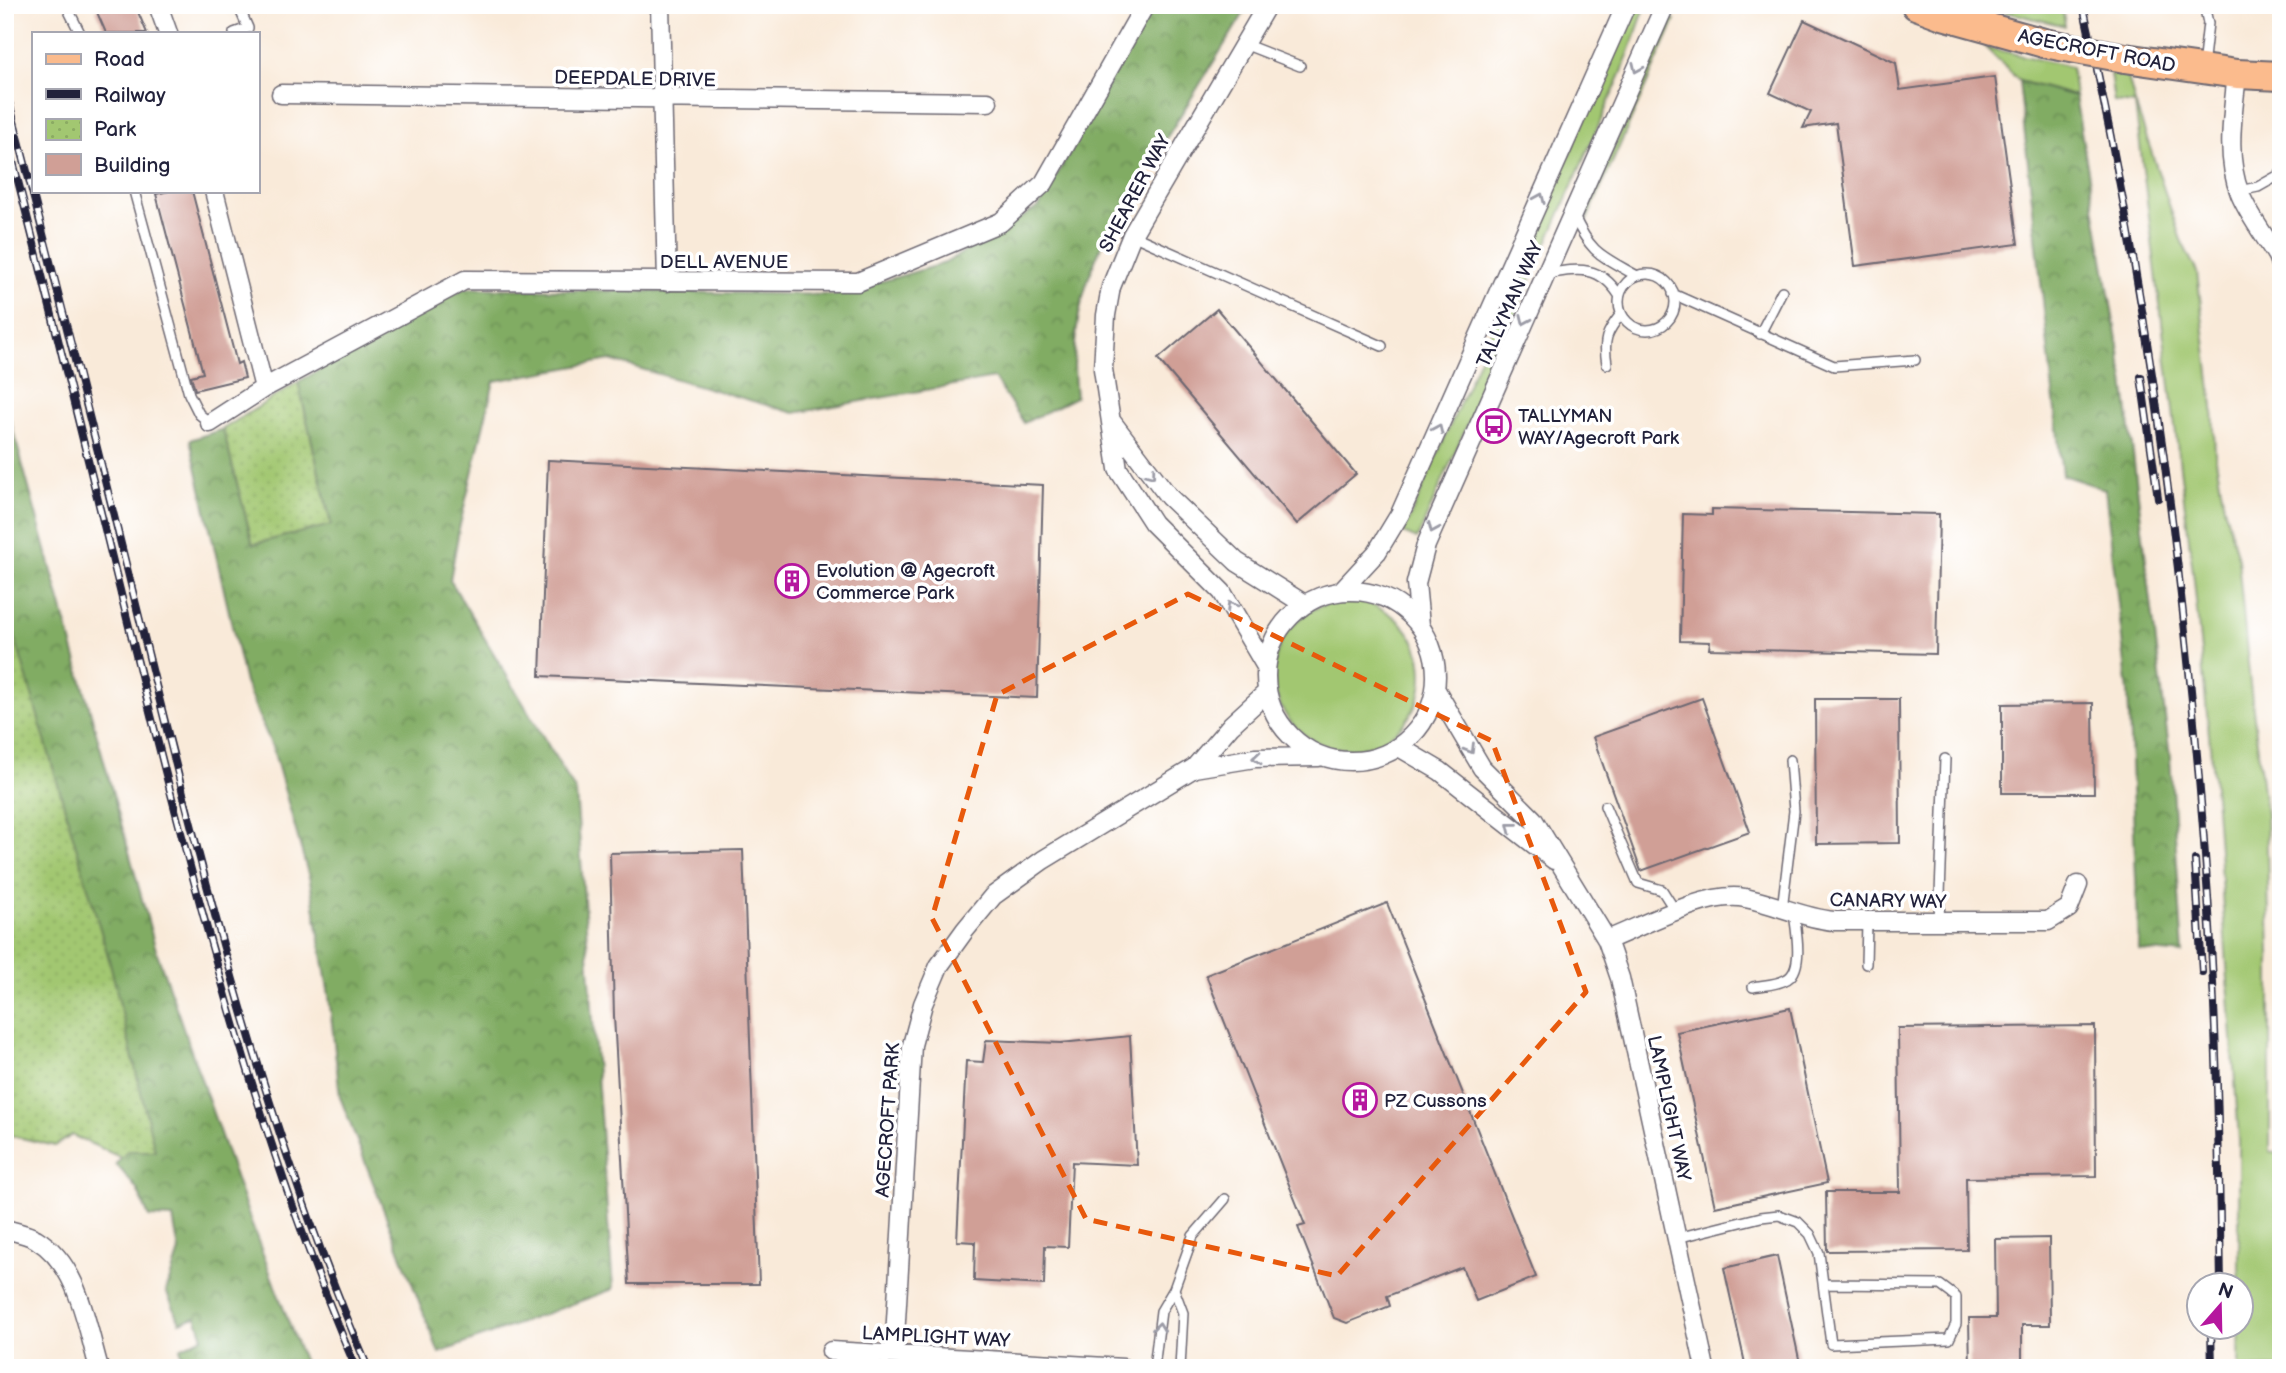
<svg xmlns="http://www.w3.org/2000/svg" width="2286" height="1373" font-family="'Balsamiq Sans',sans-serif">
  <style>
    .green { fill: #a2c771; stroke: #627456; stroke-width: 2 }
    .forest { fill: url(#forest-crowns); stroke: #52674f; stroke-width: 2 }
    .park { fill: url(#park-dots); stroke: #627456; stroke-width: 2 }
    .building { fill: #d09f96 }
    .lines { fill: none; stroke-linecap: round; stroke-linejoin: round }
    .lane-casing { stroke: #6d6872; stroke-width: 12 }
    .street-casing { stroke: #6d6872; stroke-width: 21 }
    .primary-casing { stroke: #6d6872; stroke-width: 32 }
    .lane { stroke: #fff; stroke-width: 9 }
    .street { stroke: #fff; stroke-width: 18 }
    .primary { stroke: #fbbb8d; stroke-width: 28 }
    .rail-casing { stroke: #22223b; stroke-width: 8 }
    .rail { stroke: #fff; stroke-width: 5; stroke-dasharray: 16; stroke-linecap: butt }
    .primary-bridge-casing { stroke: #6d6872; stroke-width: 32; stroke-linecap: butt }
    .primary-bridge { stroke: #fbbb8d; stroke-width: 28 }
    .oneway { stroke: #9c9ca7 }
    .marked { fill: none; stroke: #e8590c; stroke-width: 5; stroke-dasharray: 14 9; stroke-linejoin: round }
    .labels { text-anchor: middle; stroke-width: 7; stroke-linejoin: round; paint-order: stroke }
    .street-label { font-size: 19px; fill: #22223b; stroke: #fff }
    .poi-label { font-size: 19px; fill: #22223b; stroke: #fff; text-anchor: start }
  </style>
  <defs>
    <pattern id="forest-crowns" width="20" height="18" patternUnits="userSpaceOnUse" patternTransform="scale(1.75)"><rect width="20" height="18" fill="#81ac63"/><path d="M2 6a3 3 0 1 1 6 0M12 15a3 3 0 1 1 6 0" fill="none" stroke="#698c53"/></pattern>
    <pattern id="park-dots" width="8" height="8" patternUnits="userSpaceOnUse" patternTransform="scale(1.75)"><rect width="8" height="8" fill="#a2c771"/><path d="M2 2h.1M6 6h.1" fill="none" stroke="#8bab63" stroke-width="1.8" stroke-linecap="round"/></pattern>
  </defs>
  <rect width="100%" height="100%" fill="#fff"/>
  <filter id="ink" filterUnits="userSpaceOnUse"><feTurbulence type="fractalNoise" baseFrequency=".0143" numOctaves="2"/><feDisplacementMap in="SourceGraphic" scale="14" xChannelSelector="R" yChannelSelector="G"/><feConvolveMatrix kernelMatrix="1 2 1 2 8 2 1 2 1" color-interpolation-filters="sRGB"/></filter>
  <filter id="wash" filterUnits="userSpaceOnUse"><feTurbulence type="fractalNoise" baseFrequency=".00686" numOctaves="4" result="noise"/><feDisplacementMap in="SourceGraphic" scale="28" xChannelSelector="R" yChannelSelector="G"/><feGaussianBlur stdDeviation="1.57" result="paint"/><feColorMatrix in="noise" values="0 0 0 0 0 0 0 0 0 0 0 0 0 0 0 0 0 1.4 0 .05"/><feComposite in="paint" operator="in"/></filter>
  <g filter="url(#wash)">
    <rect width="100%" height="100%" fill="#f9ead9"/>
    <path class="green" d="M1635,5L1645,8L1622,72L1417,539L1403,533Z
      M1995,5H2062L2065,26L2002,11Z
      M1666,16L1675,20L1586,222L1587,209L1643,80Z
      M1985,47L2071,67L2075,96L2019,81Z
      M2110,74L2128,77L2135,103L2181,240L2197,272L2213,407L2215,454L2224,506L2238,559L2250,684L2266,816L2270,952V1151L2281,1155V1368H2239L2240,1286L2239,1285V1140L2216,807L2194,580L2135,104L2114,102Z
      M1274 675a74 74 0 1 1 148 0a74 74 0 1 1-148 0Z"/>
    <path class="forest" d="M1152,5H1249L1107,234C1081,286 1069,339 1076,397L1024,423L994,378L794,413L610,360L494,381L459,529L450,580L576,792L613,1289L439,1353L340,1097L329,996L310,881L273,749L245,683L190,440L223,429L253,544L331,524L298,382L464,288L835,295L945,263L1039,207Z
      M2019,81L2075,96L2124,380L2170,757L2183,954L2139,950L2128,692L2105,489L2062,475Z
      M5,401L156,950L252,1225L306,1368H187L180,1348L203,1337L196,1317L180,1322L166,1291L179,1251L173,1218L149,1217L137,1189L116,1164L121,1157L72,1135L55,1146L5,1134Z"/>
    <path class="park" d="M298,382L331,525L253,544L223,429Z
      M5,603L110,963L155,1151H127L122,1158L72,1135L55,1146L5,1134Z"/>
    <g id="blocks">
      <path class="building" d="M105,5H135L147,33H106L96,10Z
        M1804,20L1896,63L1900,90L1995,77L2018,244L1855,266L1836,123L1803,128L1811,112L1770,93Z
        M169,191H192L237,364L241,362L245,378L195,390L191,376L203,373L156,194Z
        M1217,309L1356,474L1297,524L1158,359Z
        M548,460L1043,485L1037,698L540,676Z
        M1712,509L1939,514L1936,654L1709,649L1710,642L1680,641L1683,514L1712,515Z
        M1702,698L1750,832L1641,871L1593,737Z
        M1815,699H1899L1900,843L1816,844Z
        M2093,703L2094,793H2002V704Z
        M743,850L759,1284H629L614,1016L610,853Z
        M1387,903L1536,1277L1476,1301L1462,1267L1387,1296L1390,1306L1347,1323L1334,1318L1298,1227L1305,1225L1206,975Z
        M1790,1008L1827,1183L1715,1207L1677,1032Z
        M2095,1026L2096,1176L1966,1178L1967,1250L1827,1251L1826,1192H1900L1898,1028Z
        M1130,1036L1137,1165L1072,1162L1068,1247L1045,1246L1044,1285L974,1281L975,1242L957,1241L966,1061L983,1062L986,1040L1061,1043Z
        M2049,1238L2050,1325H2022V1368H1970L1969,1318H1996L1995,1239Z
        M1777,1256L1801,1368H1746L1724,1268Z"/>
    </g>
  </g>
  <g filter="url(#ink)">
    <use href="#blocks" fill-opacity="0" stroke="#6d6872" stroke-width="2"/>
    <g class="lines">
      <g class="lane-casing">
        <path id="lane" d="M66,5L80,33
          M234,33L248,28L238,5
          M1244,44L1300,66
          M2203,67L2208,23L2204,5
          M134,191L189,394L199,414L210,423
          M2239,191L2258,187L2281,174
          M1573,214C1591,254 1600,255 1637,276
          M1132,235L1382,346
          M1545,274C1578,269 1599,264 1619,295
          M1619 302a28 28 0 1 1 56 0a28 28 0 1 1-56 0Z
          M1673,294L1834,366L1915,360
          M1760,334L1782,291
          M1607,364C1603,340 1606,333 1621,314
          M1605,806L1638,883L1662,890L1676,912
          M1782,909L1794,811L1790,760
          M1939,921L1945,759
          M1866,964L1867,922
          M1753,987C1763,985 1776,985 1785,980C1805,972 1796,930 1794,913
          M1677,1238L1761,1217L1779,1215L1798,1222L1810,1234L1819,1253L1831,1344L1949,1339L1956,1324V1297L1940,1285L1823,1284
          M1174,1289L1183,1313L1180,1368
          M1154,1368L1161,1311L1174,1289L1193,1236L1225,1199"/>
      </g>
      <g class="street-casing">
        <path id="street" d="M158,5L168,33
          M660,5L667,282
          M2237,74C2233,114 2225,156 2240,194C2249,216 2265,236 2277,256L2281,267
          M281,94L988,102
          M214,191L264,388
          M1112,422L1169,497L1237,562L1304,604
          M210,423L264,388L465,280L858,282L1001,222L1044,183L1145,5
          M1266 676a85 85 0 1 1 170 0a85 85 0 1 1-170 0Z
          M1341,591L1377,552L1400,514L1626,5
          M1420,625L1416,583L1426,545L1665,5
          M1265,665L1222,592L1153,523L1118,469L1103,369L1106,315L1111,287L1132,235L1267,5
          M1436,690L1482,768L1533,819L1607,940L1620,978L1705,1368
          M1399,747L1440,771L1554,860
          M1194,768L1255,758L1319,757
          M1607,940C1643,926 1708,890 1745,898C1776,904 1803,918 1834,921H2048L2069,908L2078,885
          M5,1229C16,1232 27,1234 36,1239C79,1265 86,1324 99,1368
          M831,1351L1123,1368
          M894,1355L912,1045L923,1004L939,966L965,930L993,896L1043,860L1194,768L1231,725L1266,693"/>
      </g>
      <g class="primary-casing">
        <path id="primary" d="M1916,5L1943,15L2044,43
          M2125,58L2237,74L2281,76"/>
      </g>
      <use href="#lane" class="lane"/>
      <use href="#street" class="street"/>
      <use href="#primary" class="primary"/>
      <g class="rail-casing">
        <path id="rail" d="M2083,5C2149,298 2188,598 2208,897C2217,1026 2219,1156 2221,1286
          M5,87C54,273 100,459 146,645C206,890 268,1136 368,1368
          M5,131C61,344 111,558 165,771C217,973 273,1176 356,1368
          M2141,377L2158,498
          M2195,860L2202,972
          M2211,1328L2212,1368"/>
      </g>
      <use href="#rail" class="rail"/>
      <g class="primary-bridge-casing">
        <path id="primary-bridge" d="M2044,43L2125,58"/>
      </g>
      <use href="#primary-bridge" class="primary-bridge"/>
    </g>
    <defs><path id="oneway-chevron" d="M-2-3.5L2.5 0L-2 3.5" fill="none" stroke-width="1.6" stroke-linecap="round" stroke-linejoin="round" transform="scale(1.75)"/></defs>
    <g class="oneway">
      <use href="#oneway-chevron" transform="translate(1637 68) rotate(114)"/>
      <use href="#oneway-chevron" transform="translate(1540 198) rotate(-66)"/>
      <use href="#oneway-chevron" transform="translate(1525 320) rotate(114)"/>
      <use href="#oneway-chevron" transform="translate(1438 429) rotate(-66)"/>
      <use href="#oneway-chevron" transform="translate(1151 474) rotate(53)"/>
      <use href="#oneway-chevron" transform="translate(1433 528) rotate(114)"/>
      <use href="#oneway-chevron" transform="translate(1231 606) rotate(-121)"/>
      <use href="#oneway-chevron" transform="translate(1470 749) rotate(59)"/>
      <use href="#oneway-chevron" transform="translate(1257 758) rotate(175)"/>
      <use href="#oneway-chevron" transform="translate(1511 827) rotate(-142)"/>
      <use href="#oneway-chevron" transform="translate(1159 1327) rotate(-83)"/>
    </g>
  </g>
  <path class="marked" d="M1188,594L1492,741L1586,992L1337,1276L1086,1219L932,918L997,695Z"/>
  <defs>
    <g id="bus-ring" transform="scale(1.75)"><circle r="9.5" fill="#fff" stroke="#b5179e" stroke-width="1.5"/><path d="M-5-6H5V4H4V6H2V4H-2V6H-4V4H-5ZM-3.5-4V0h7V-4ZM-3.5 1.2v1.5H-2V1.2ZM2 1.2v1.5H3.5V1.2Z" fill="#b5179e"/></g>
    <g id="building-ring" transform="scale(1.75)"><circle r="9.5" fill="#fff" stroke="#b5179e" stroke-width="1.5"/><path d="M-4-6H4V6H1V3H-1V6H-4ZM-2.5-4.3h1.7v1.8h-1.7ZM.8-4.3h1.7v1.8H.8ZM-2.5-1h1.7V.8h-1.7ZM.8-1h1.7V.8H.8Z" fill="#b5179e"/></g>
  </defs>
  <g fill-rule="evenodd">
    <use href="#bus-ring" x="1494" y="426"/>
    <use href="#building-ring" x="792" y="581"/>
    <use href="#building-ring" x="1360" y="1100"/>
  </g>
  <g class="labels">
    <g class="street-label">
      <text transform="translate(2097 50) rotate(11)" y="7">AGECROFT ROAD</text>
      <text transform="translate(635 78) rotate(1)" y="7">DEEPDALE DRIVE</text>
      <text transform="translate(1134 193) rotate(-62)" y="7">SHEARER WAY</text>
      <text x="724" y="268">DELL AVENUE</text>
      <text transform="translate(1509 304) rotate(-66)" y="7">TALLYMAN WAY</text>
      <text transform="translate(1888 900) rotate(1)" y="7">CANARY WAY</text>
      <text transform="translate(1670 1108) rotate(78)" y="7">LAMPLIGHT WAY</text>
      <text transform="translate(887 1120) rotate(-86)" y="7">AGECROFT PARK</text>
      <text transform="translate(936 1336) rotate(3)" y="7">LAMPLIGHT WAY</text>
    </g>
    <g class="poi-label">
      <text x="1518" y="422">TALLYMAN<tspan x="1518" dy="22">WAY/Agecroft Park</tspan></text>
      <text x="816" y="577">Evolution @ Agecroft<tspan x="816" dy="22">Commerce Park</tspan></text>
      <text x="1384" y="1107">PZ Cussons</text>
    </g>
  </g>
  <rect width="2286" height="1373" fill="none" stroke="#fff" stroke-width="28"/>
  <rect x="32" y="32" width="228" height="161" fill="#ffffff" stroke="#a7a7b1" stroke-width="2"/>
  <rect x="46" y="54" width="35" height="10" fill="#fbbb8d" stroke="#a7a7b1" stroke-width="2"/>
  <text x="94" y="66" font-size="21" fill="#22223b">Road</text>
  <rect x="46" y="89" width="35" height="10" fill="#22223b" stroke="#a7a7b1" stroke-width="2"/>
  <text x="94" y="102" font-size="21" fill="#22223b">Railway</text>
  <rect x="46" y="119" width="35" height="21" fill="url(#park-dots)" stroke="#a7a7b1" stroke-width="2"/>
  <text x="94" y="136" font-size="21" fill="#22223b">Park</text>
  <rect x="46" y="154" width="35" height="21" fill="#d09f96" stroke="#a7a7b1" stroke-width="2"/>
  <text x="94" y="172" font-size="21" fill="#22223b">Building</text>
  <g transform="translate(2220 1306) rotate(20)"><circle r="33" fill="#ffffff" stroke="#a7a7b1" stroke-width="2"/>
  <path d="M0-5L12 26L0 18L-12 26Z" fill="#b5179e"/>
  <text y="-10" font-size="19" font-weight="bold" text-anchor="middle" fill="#22223b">N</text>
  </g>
</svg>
